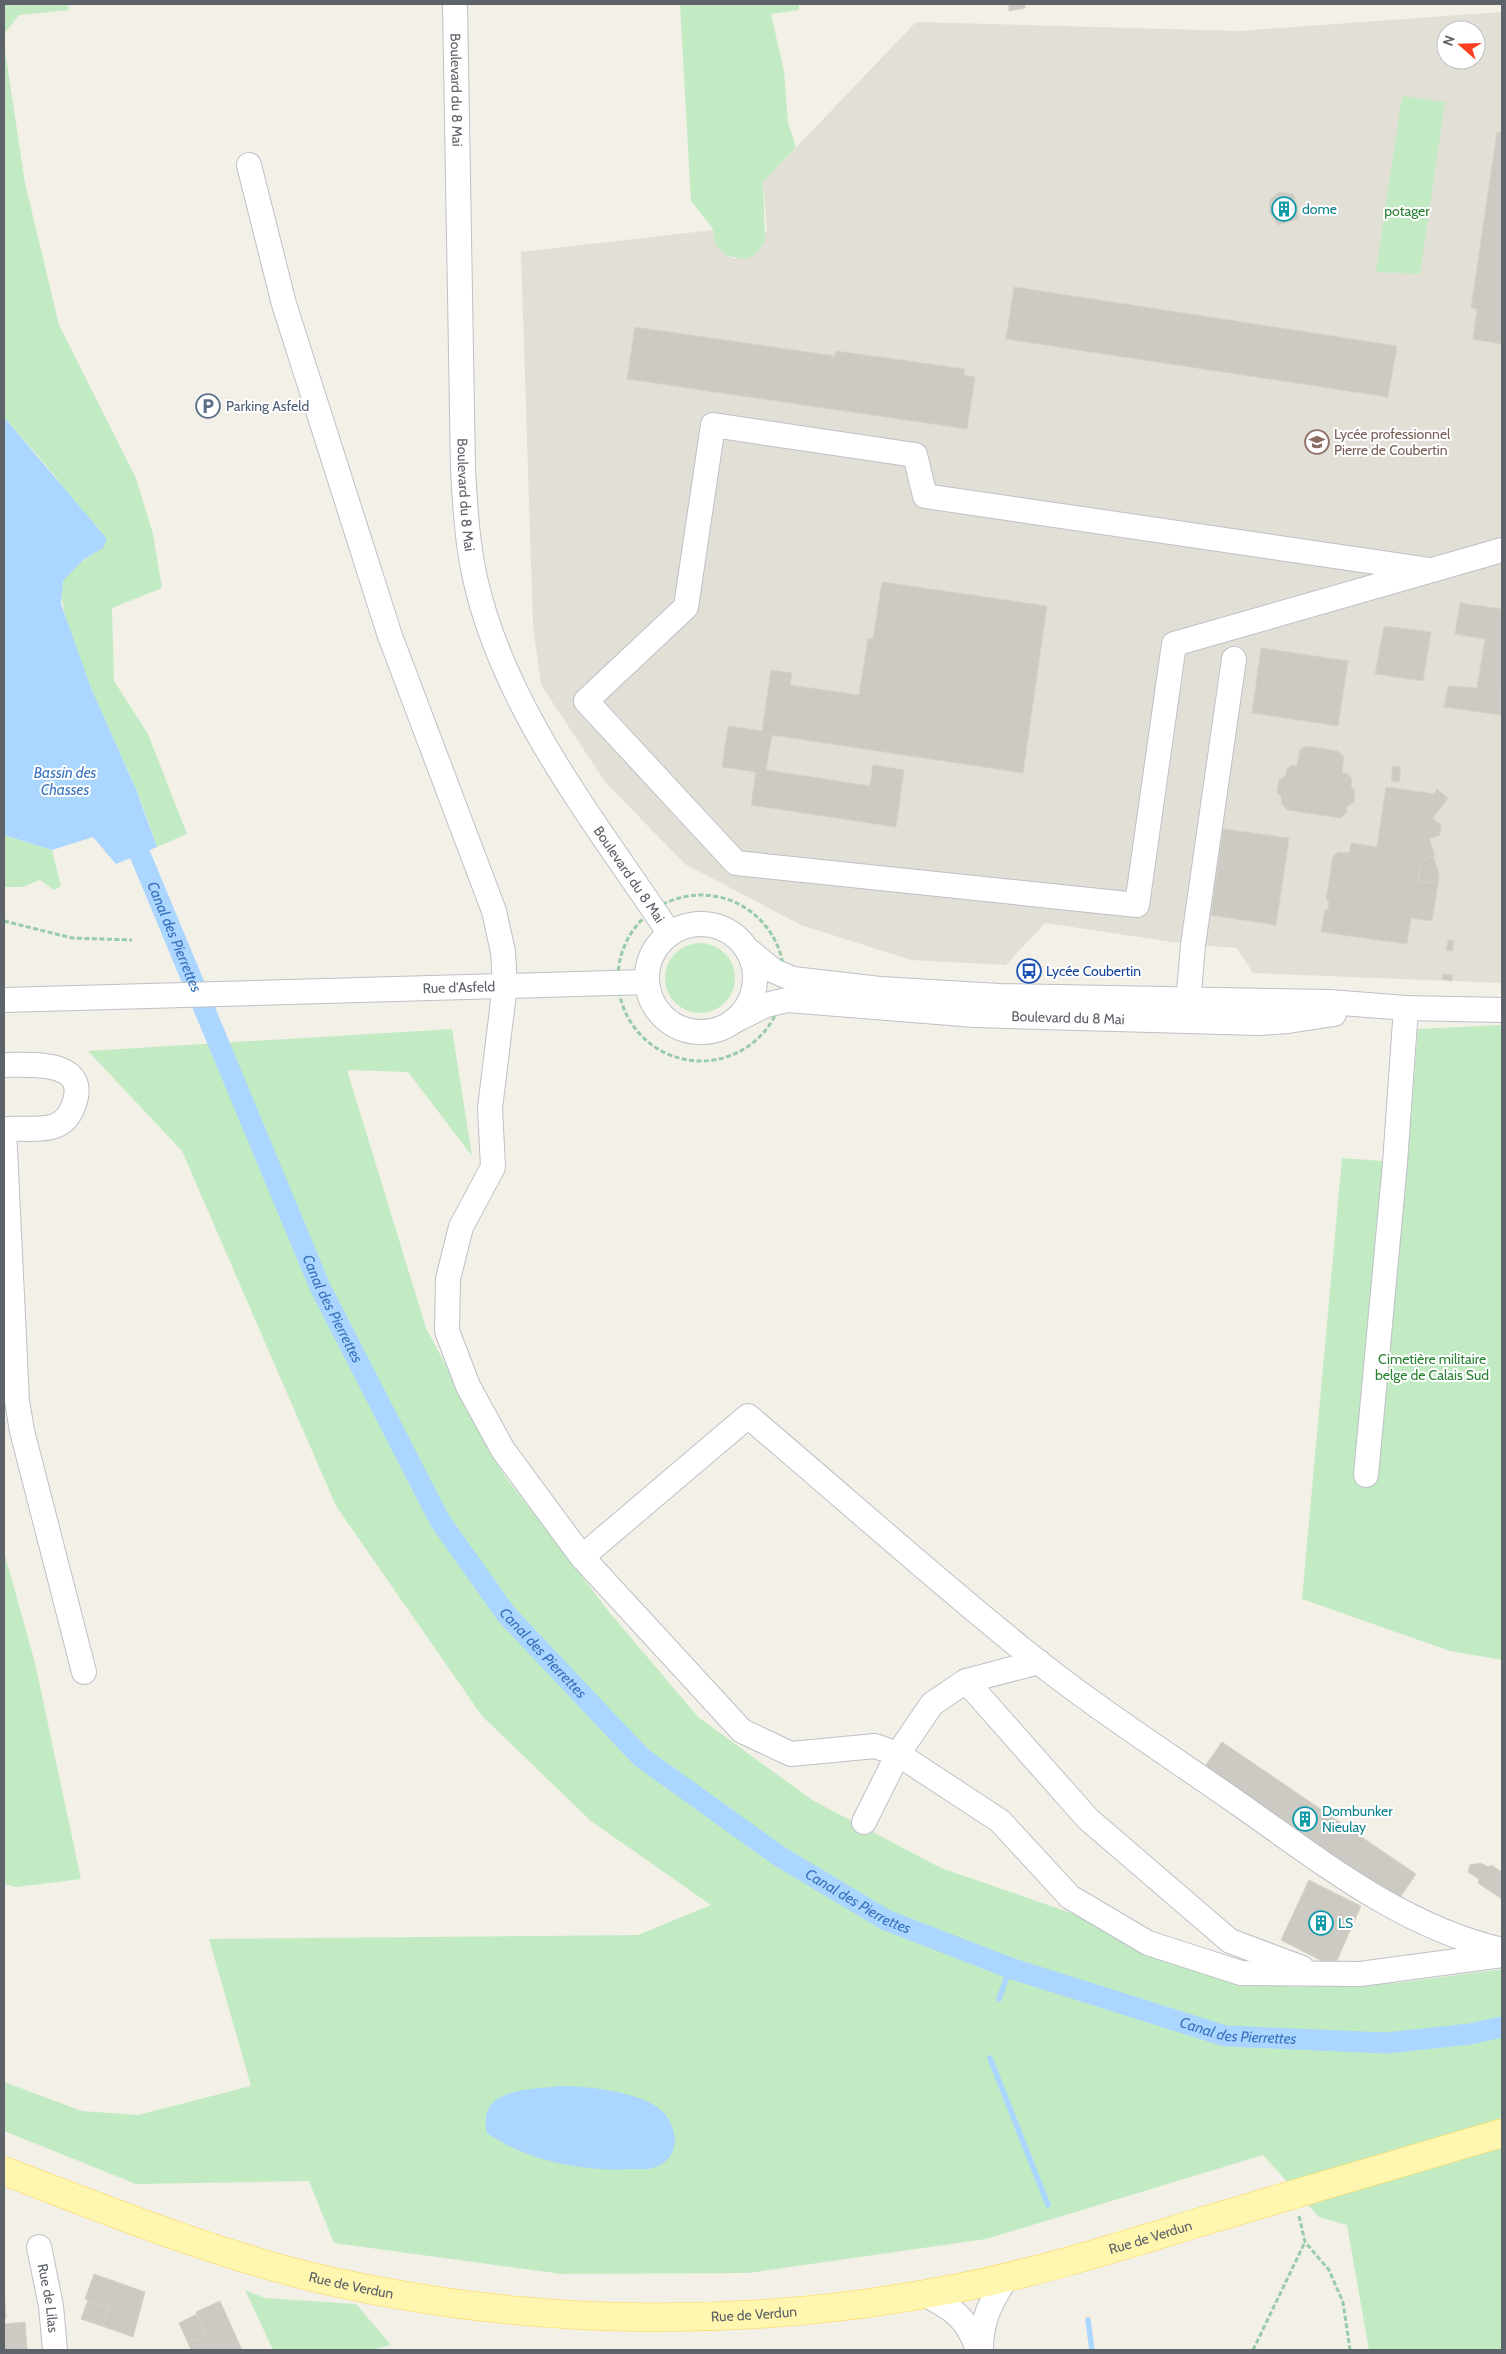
<svg xmlns="http://www.w3.org/2000/svg" width="1506" height="2354" font-family="Cabin,sans-serif">
  <style>
    .education { fill: #e2dfd6; fill-rule: evenodd }
    .green { fill: #c2ebc4 }
    .water { fill: #aad6ff }
    .lines { fill: none; stroke-linecap: round; stroke-linejoin: round }
    .stream { stroke: #aad6ff; stroke-width: 5.5 }
    .canal { stroke: #aad6ff; stroke-width: 21 }
    .building { fill: #cdcac4; stroke: #d8d2c4 }
    .minor-casing { stroke: #bec0c7; stroke-width: 26 }
    .major-casing { stroke: #ffd753; stroke-width: 29 }
    .path { stroke: #98cbaa; stroke-width: 3; stroke-dasharray: 5 2.5; stroke-linecap: butt }
    .minor { stroke: #fff; stroke-width: 24 }
    .major { stroke: #fff6af; stroke-width: 28 }
    .labels { text-anchor: middle; stroke-width: 4; stroke-linejoin: round; paint-order: stroke }
    .street-label { font-size: 14px; fill: #5e6269; stroke: #fff }
    .culture-label { font-size: 14px; fill: #0d838f; stroke: #fff; text-anchor: start }
    .park-label { font-size: 14px; fill: #2b8234; stroke: #fff }
    .service-label { font-size: 14px; fill: #4e5e75; stroke: #fff; text-anchor: start }
    .education-label { font-size: 14px; fill: #785e54; stroke: #fff; text-anchor: start }
    .transit-label { font-size: 14px; fill: #164399; stroke: #fff; text-anchor: start }
    .water-label { font-size: 15px; font-style: italic; fill: #3a73be; stroke: #fff }
  </style>
  <rect width="100%" height="100%" fill="#f2f0e7"/>
  <path class="education" d="M1502,12V983L1253,973L1237,948L1193,945L1045,923L1006,965L911,960L801,925L685,864L606,783L541,685L533,625L521,252L713,230L714,239L718,248L727,256L735,259L767,231L763,182L916,22L1239,31ZM1446,30H1476V60H1446Z"/>
  <path class="green" d="M4,4H68L69,10L19,15L4,34Z
    M680,4H799V10L771,14L784,71L788,123L796,147L763,182L765,241L755,255L745,259L727,256L718,248L714,239L713,229L691,201Z
    M4,44L25,183L59,325L136,478L153,534L162,588L112,608L114,681L148,734L187,834L157,847C150,828 144,808 136,789C121,751 51,615 63,582C67,569 91,555 103,548L56,477L4,417Z
    M1402,96L1445,102L1420,274L1376,272Z
    M4,835L52,850L61,886L54,890L40,880L22,887H4Z
    M665 978a35 35 0 1 1 70 0a35 35 0 1 1-70 0Z
    M1502,1025V1660L1450,1651L1302,1599L1342,1158L1407,1163L1418,1029Z
    M452,1029L472,1156L408,1072L347,1070L426,1328L504,1475L610,1613L698,1717L812,1800L941,1868L1080,1916L1134,1948L1214,1976L1295,1987L1397,1983L1502,1969V2350H1369L1347,2225L1319,2217L1263,2155L986,2239L748,2273L562,2274L334,2243L309,2181L136,2184L4,2131V2082L82,2111L138,2115L251,2086L209,1939L638,1935L711,1905L591,1821L482,1716L336,1506L182,1151L88,1051Z
    M4,1552L35,1663L81,1879L16,1887L4,1884Z
    M245,2290L265,2298L356,2304L391,2345L371,2350H273Z"/>
  <path class="water" d="M4,417L107,539L103,548L83,560L63,581L61,604L91,688L136,789L157,847L116,864L93,837L52,850L4,835Z
    M561,2086C587,2086 647,2092 665,2114C670,2119 674,2131 675,2138C676,2148 670,2159 662,2164C653,2170 643,2169 633,2169C584,2172 527,2161 487,2133C476,2087 531,2090 561,2086Z"/>
  <g class="lines">
    <path class="stream" d="M999,1999L1010,1968
      M990,2058L1048,2205
      M1088,2320L1092,2350"/>
    <path class="canal" id="s1" d="M129,828L320,1287L440,1521L506,1614L641,1757L779,1856L886,1920L1010,1968L1225,2036L1387,2043L1470,2034L1502,2027"/>
  </g>
  <path class="building" d="M1004,4H1025V8L1009,11V5Z
    M1497,132H1502V344L1473,339L1477,309L1471,308Z
    M1279,192L1293,194L1297,205L1298,219L1278,225L1269,212L1270,200Z
    M1014,287L1397,346L1388,397L1006,339Z
    M635,327L835,356L836,351L965,369L964,375L975,377L967,429L627,379Z
    M882,582L1047,606L1023,773L772,735L766,770L870,786L873,765L904,770L896,827L751,805L756,772L722,767L728,726L762,731L771,670L792,673L790,685L859,695L868,638L873,639Z
    M1460,603L1502,609L1501,715L1444,707L1448,686L1477,688L1485,639L1455,634Z
    M1384,626L1431,632L1423,681L1375,674Z
    M1261,648L1348,661L1338,726L1252,713Z
    M1306,746L1338,751L1344,757L1342,773H1347L1352,779L1351,786L1355,792L1354,802L1347,807L1346,813L1340,818L1287,810L1281,803L1282,798L1277,792L1279,780L1286,775V770L1292,765L1297,766L1300,750Z
    M1393,766L1401,767L1399,782L1391,781Z
    M1386,787L1434,794L1437,789L1448,798L1433,818L1441,825L1440,835L1429,839L1435,855L1421,861L1418,881L1438,884L1432,921L1411,918L1407,944L1321,932L1325,910H1328L1329,901L1326,900L1333,856L1339,852L1349,853L1351,843L1377,847Z
    M1223,829L1289,838L1276,925L1211,915Z
    M1433,856L1439,874L1438,884L1418,881L1421,861Z
    M1448,940L1454,941L1452,951L1446,950Z
    M1443,974L1452,975V981L1442,979Z
    M1222,1742L1416,1874L1397,1902L1203,1769Z
    M1480,1863L1489,1867L1491,1865L1502,1872V1899L1478,1883L1479,1879L1468,1872L1470,1865Z
    M1309,1880L1361,1906L1334,1967L1281,1940Z
    M94,2274L145,2292L133,2337L102,2326L109,2308L85,2299Z
    M4,2287L6,2318L4,2319Z
    M88,2300L109,2308L102,2326L81,2319Z
    M220,2301L242,2350H191L188,2343L206,2335L196,2312Z
    M197,2314L206,2335L188,2343L179,2323Z
    M25,2322L27,2350H4V2324Z"/>
  <g class="lines">
    <g class="minor-casing">
      <g id="minor">
        <path id="s2" d="M455,4L463,469C465,505 467,542 475,578C504,710 597,824 670,934"/>
        <path d="M249,165L284,304L390,636L494,911L503,952L505,985L490,1108L493,1167L461,1227L448,1279L447,1331L468,1386L503,1450L582,1557L748,1416C839,1493 929,1574 1022,1649C1091,1705 1166,1753 1239,1804C1322,1862 1401,1926 1502,1950"/>
        <path d="M1430,570L925,496L915,455L713,425L686,607L586,701L736,863L1137,905L1174,644L1502,550"/>
        <circle cx="701" cy="978" r="54"/>
        <path d="M747,949L774,971L793,979L880,989L999,996L1329,1002L1406,1008L1502,1010"/>
        <path id="s3" d="M4,1000L647,982"/>
        <path d="M1187,1016L1193,945L1234,659"/>
        <path id="s4" d="M734,1021L766,1005L787,1000L975,1015L1259,1023L1288,1021L1334,1014"/>
        <path d="M4,1065C28,1065 87,1059 75,1101C72,1111 67,1121 57,1125C46,1131 17,1128 4,1129"/>
        <path d="M4,1129L17,1401L22,1431L84,1672"/>
        <path d="M1366,1475L1395,1163L1406,1008"/>
        <path d="M582,1557L742,1731L791,1754L875,1746L898,1754L864,1822"/>
        <path d="M1039,1662L966,1681L932,1704L898,1754L1000,1821L1070,1897L1148,1943L1241,1973L1360,1974L1502,1955"/>
        <path d="M966,1681L1088,1819L1230,1941L1302,1968"/>
        <path id="s5" d="M39,2247L51,2306L55,2350"/>
        <path d="M924,2294C954,2309 967,2318 978,2350"/>
        <path d="M981,2350C981,2320 991,2301 1007,2277"/>
      </g>
    </g>
    <g class="major-casing">
      <g id="major">
        <path id="s6" d="M4,2171C112,2212 221,2257 334,2282C539,2327 752,2329 958,2288C1039,2272 1118,2247 1197,2223C1299,2193 1401,2163 1502,2133"/>
      </g>
    </g>
    <path class="path" d="M618 978a83 83 0 1 1 166 0a83 83 0 1 1-166 0Z
      M4,921L72,938L132,940
      M1299,2216L1305,2242L1329,2270L1343,2302L1350,2350
      M1253,2350L1305,2242"/>
    <use href="#minor" class="minor"/>
    <use href="#major" class="major"/>
  </g>
  <defs>
    <g id="building-ring" transform="scale(1.25)"><circle r="9.5" fill="#fff" stroke="#0f9aa8" stroke-width="1.5"/><path d="M-4-6H4V6H1V3H-1V6H-4ZM-2.5-4.3h1.7v1.8h-1.7ZM.8-4.3h1.7v1.8H.8ZM-2.5-1h1.7V.8h-1.7ZM.8-1h1.7V.8H.8Z" fill="#0f9aa8"/></g>
    <g id="parking-ring" transform="scale(1.25)"><circle r="9.5" fill="#fff" stroke="#5c6f8a" stroke-width="1.5"/><path d="M-3.5-5.5H1a3.5 3.5 0 0 1 0 7H-1V5.5H-3.5ZM-1-3.4V-.6H.8a1.4 1.4 0 0 0 0-2.8Z" fill="#5c6f8a"/></g>
    <g id="school-ring" transform="scale(1.25)"><circle r="9.5" fill="#fff" stroke="#8d6e63" stroke-width="1.5"/><path d="M0-5L7-2L0 1L-7-2ZM-4 1L0 2.5L4 1V4Q0 6-4 4Z" fill="#8d6e63"/></g>
    <g id="bus-ring" transform="scale(1.25)"><circle r="9.5" fill="#fff" stroke="#1a4fb4" stroke-width="1.5"/><path d="M-5-6H5V4H4V6H2V4H-2V6H-4V4H-5ZM-3.5-4V0h7V-4ZM-3.5 1.2v1.5H-2V1.2ZM2 1.2v1.5H3.5V1.2Z" fill="#1a4fb4"/></g>
  </defs>
  <g fill-rule="evenodd">
    <use href="#building-ring" x="1284" y="209"/>
    <use href="#parking-ring" x="208" y="406"/>
    <use href="#school-ring" x="1317" y="442"/>
    <use href="#bus-ring" x="1029" y="971"/>
    <use href="#building-ring" x="1305" y="1819"/>
    <use href="#building-ring" x="1321" y="1923"/>
  </g>
  <g class="labels">
    <g class="street-label">
      <text dy="5" stroke="none"><textPath href="#s2" startOffset="86">Boulevard du 8 Mai</textPath></text>
      <text dy="5" stroke="none"><textPath href="#s2" startOffset="491">Boulevard du 8 Mai</textPath></text>
      <text dy="5" stroke="none"><textPath href="#s2" startOffset="911">Boulevard du 8 Mai</textPath></text>
      <text dy="5" stroke="none"><textPath href="#s3" startOffset="455">Rue d'Asfeld</textPath></text>
      <text dy="5" stroke="none"><textPath href="#s4" startOffset="339">Boulevard du 8 Mai</textPath></text>
      <text dy="5" stroke="none"><textPath href="#s6" startOffset="1176">Rue de Verdun</textPath></text>
      <text dy="5" stroke="none"><textPath href="#s6" startOffset="366">Rue de Verdun</textPath></text>
      <text dy="5" stroke="none"><textPath href="#s5" startOffset="52">Rue de Lilas</textPath></text>
      <text dy="5" stroke="none"><textPath href="#s6" startOffset="771">Rue de Verdun</textPath></text>
    </g>
    <g class="culture-label">
      <text x="1302" y="214">dome</text>
      <text x="1322" y="1816">Dombunker<tspan x="1322" dy="16">Nieulay</tspan></text>
      <text x="1338" y="1928">LS</text>
    </g>
    <g class="park-label">
      <text x="1407" y="216">potager</text>
      <text x="1432" y="1364">Cimetière militaire<tspan x="1432" dy="16">belge de Calais Sud</tspan></text>
    </g>
    <g class="service-label">
      <text x="226" y="411">Parking Asfeld</text>
    </g>
    <g class="education-label">
      <text x="1334" y="439">Lycée professionnel<tspan x="1334" dy="16">Pierre de Coubertin</tspan></text>
    </g>
    <g class="transit-label">
      <text x="1046" y="976">Lycée Coubertin</text>
    </g>
    <g class="water-label">
      <text x="65" y="778">Bassin des<tspan x="65" dy="17">Chasses</tspan></text>
      <text dy="5" stroke="none"><textPath href="#s1" startOffset="118">Canal des Pierrettes</textPath></text>
      <text dy="5" stroke="none"><textPath href="#s1" startOffset="522">Canal des Pierrettes</textPath></text>
      <text dy="5" stroke="none"><textPath href="#s1" startOffset="928">Canal des Pierrettes</textPath></text>
      <text dy="5" stroke="none"><textPath href="#s1" startOffset="1332">Canal des Pierrettes</textPath></text>
      <text dy="5" stroke="none"><textPath href="#s1" startOffset="1736">Canal des Pierrettes</textPath></text>
    </g>
  </g>
  <rect width="1506" height="2354" fill="none" stroke="#5e6269" stroke-width="10"/>
  <g transform="translate(1461 45) rotate(290)"><circle r="24" fill="#ffffff" stroke="#bfc0c3"/>
  <path d="M0-4L9 19L0 12L-9 19Z" fill="#fc3f23"/>
  <text y="-8" font-size="14" font-weight="bold" text-anchor="middle" fill="#5e6269">N</text>
  </g>
</svg>
